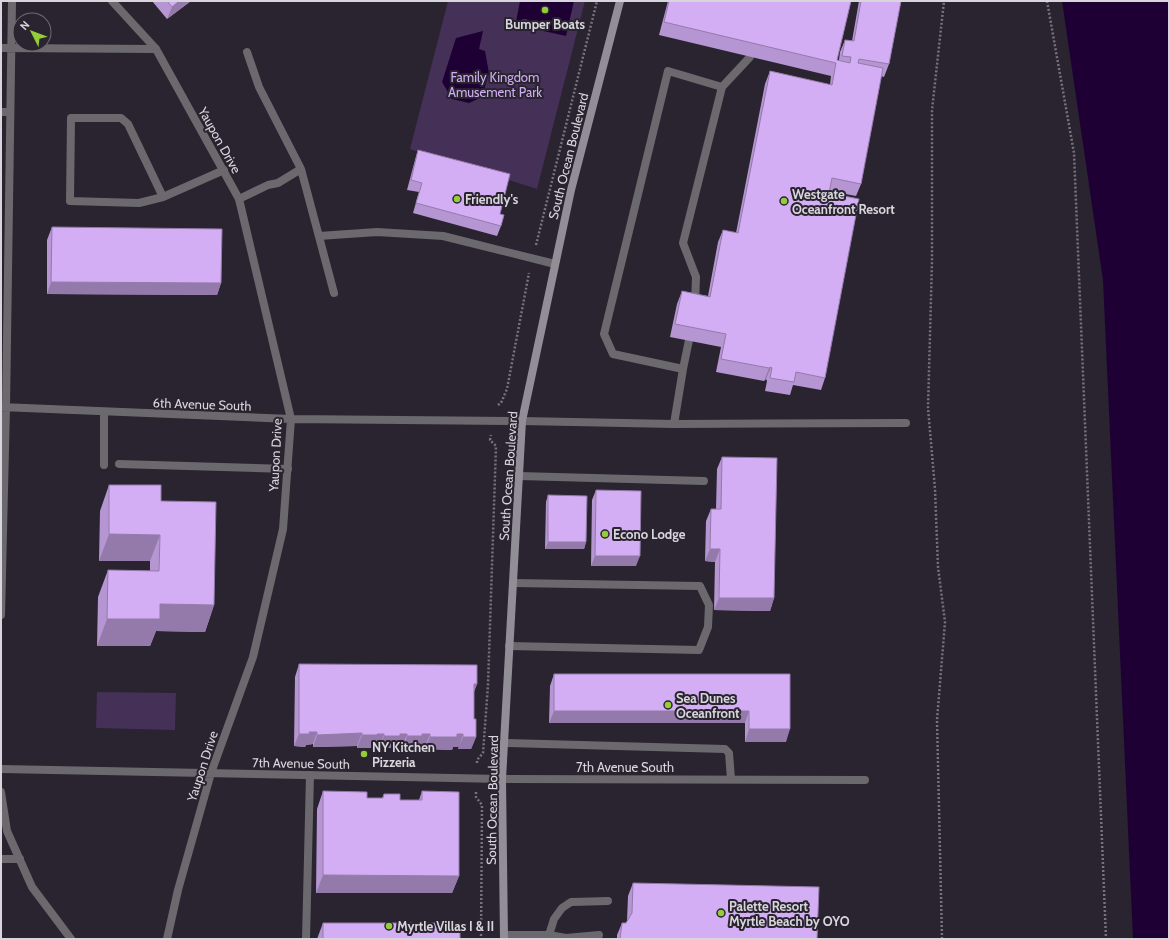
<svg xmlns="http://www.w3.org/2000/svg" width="1170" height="940" font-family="Cabin,sans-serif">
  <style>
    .green { fill: #453058 }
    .water { fill: #1f0035 }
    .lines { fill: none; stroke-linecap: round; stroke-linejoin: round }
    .path { stroke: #77737c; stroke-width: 2.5; stroke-dasharray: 2 2; stroke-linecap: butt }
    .service { stroke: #6b696e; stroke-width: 8 }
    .minor { stroke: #6b696e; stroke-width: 8 }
    .secondary { stroke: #928e97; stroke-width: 8 }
    .wall { fill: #b596d2 }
    .shaded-wall { fill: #947aab }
    .building { fill: #d3aef4; stroke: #947aab }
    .poi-dot { fill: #96cc39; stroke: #29242f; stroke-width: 1.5 }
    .labels { text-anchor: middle; stroke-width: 4; stroke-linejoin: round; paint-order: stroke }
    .poi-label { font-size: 13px; font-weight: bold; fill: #d8d5dc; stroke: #29242f; text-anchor: start }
    .park-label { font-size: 13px; fill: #d1acf4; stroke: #29242f }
    .street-label { font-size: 13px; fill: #d8d5dc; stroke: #29242f }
  </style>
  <rect width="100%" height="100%" fill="#29242f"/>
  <path class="green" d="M448,1H585L537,189L410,149Z
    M97,692L176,693L175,730L96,728Z"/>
  <path class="water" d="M520,1H574L566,36L530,28L527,19H523L516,22Z
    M1062,1H1169V939H1133L1103,280Z
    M483,31L479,49L485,51L489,73L482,97L469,103L452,99L442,82L456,38Z"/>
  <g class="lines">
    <path class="path" d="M1047,1L1074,153L1106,939
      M536,245L597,1
      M498,405L501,403L507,389L529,273
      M477,763V760L483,753L488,685L496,446L490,440L491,435
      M476,792V797L482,805L481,939
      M942,939L937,720L945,622L938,567L935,489L928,408L932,261V110L944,1"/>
    <path class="service" d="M247,52L259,87L301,169L334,293
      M722,87L750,57L752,47
      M1,112H10
      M163,197L128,124L121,118H71L70,201L139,203L163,197L224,170
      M239,199L268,185L278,183L301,169
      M319,236L377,232L443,236L555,264
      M689,340L683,369L613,354L604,334L668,71L722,87L683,243L696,277L695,304
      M522,421L674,424L906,423
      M674,424L683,369
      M119,464L288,469
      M104,465V412
      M519,476L704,481
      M509,646L699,650L708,627L709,605L700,586L513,583
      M504,743L725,749L729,753L731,779
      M1,859H20
      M504,935H549L566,938L599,935
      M549,935L554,919L562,908L571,902L608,901
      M306,939L310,775"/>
    <path class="minor" d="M112,1L156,49L239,199L291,419L283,529L253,657L211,773L178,890L167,939
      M1,48L156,49
      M1,407L291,419L522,421
      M1,615L6,407L12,1
      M1,769L502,779L865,780
      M1,792L7,831L32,887L71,939"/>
    <path class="secondary" d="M504,939L502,779L522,421L571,190L620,1"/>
  </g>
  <path class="wall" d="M152,1H191L167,19Z
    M668,1H851L837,60H839L840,52L845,40L852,41L859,1H901L889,64L884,77L881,76L861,184L856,196L830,191L825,378L821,390L793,385L790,395L765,391L767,381L766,379L764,381L716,372L721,347L670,337L677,304L682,291L708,296L718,242L723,230L736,233L765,84L770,71L830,85L831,76L659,35Z
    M418,150L500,214L501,226L497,236L413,213L419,192L407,190L415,160Z
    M52,227L221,283L217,295L47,294V240Z
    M722,457L774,598L770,611L714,610L715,562L705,561L706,521L711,509H716L717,469Z
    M109,485L161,501L214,605L205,632L156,631L150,646H97L98,597L108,570L150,571V561H99L100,511Z
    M596,490L636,566H591L592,500Z
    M548,495L586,542L584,549H545L546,502Z
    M299,664L477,684L474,692V719L476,737L471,749H458L459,747H453L452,750L425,749V747H418V749H403L402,747H396L395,748H379L380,746H373L372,748H357V746L313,747V744L306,745L305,747L294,746L295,677Z
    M554,674H790L786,742H745V723H549L550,686Z
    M323,791L367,798H382L384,794L400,800H419L422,791L459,876L452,893H316L317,809Z
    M633,883L817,939H617V935L622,923H626L627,921L628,896Z
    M323,923L460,939H317Z"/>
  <path class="shaded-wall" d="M179,1H191L167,19L172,7Z
    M51,282L221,283L217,295L47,294Z
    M771,367L766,379L764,381L769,368Z
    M109,534L160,535L150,561H99Z
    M548,542H586L584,549H545Z
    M710,549H720L715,562L705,561Z
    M595,556H640L636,566H591Z
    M719,598H774L770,611L714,610Z
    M160,604L214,605L205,632L156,631L150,646H97L107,619Z
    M474,684H477L472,696Z
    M554,711H749L745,723H549Z
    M749,729H790L786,742H745Z
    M309,732H317L313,744L306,745L305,747L294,746L299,734Z
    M362,733L357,746L313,747L317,735Z
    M377,734H384L380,746H373L372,748H357L362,735Z
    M400,734H407L402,747H396L395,748H379L384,736Z
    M422,734H430L425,747H418V749H403L407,736Z
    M457,734H463L459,747H453L452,750L425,749L430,737Z
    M463,737H476L471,749H458Z
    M323,875L459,876L452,893H316Z"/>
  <path class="building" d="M167,1H179L172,7Z
    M669,1H851L837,60L850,63L851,57L842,56L845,40L854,41L861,1H901L889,64L859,59L858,63L883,68L861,184L832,178L829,193L859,199L825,378L796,372L794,382L770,378L772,368L771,367L769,368L721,359L726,334L675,324L682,291L710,297L723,230L738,233L770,71L832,85L836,63L664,22Z
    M418,150L510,174L500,214L504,215L501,226L416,203L422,183L411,180Z
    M52,227L222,229L221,283L51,282Z
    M722,457L777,458L774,598H719L720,549H710L711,509H721Z
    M109,485H161V501L216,502L214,605L160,604V619H107L108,570L159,571L160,535L109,534Z
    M596,490L641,491L640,556H595Z
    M548,495L587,496L586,542H548Z
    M299,664L477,665V684H474V719H476V737H463V734H457V737H430V734H422V736H407V734H400V736H384V734H377V735H362V733L317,735V732H309L310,734H299Z
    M554,674H790V729H749V711H554Z
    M323,791L367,792V798H383L384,794H400V800H422V791L459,792V876L323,875Z
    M633,883L819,887L817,939H620L622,923H626L632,913Z
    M323,923H460V939H323Z"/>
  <g class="poi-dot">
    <circle cx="545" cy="10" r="4"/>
    <circle cx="457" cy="199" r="4"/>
    <circle cx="784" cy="201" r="4"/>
    <circle cx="605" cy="534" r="4"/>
    <circle cx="668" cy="705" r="4"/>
    <circle cx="364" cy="754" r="4"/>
    <circle cx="721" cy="913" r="4"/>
    <circle cx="389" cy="926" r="4"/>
  </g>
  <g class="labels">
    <g class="poi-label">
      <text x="545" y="29" text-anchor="middle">Bumper Boats</text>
      <text x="792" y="199">Westgate<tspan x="792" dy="15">Oceanfront Resort</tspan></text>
      <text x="465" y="204">Friendly's</text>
      <text x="613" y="539">Econo Lodge</text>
      <text x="676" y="703">Sea Dunes<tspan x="676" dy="15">Oceanfront</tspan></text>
      <text x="372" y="752">NY Kitchen<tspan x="372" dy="15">Pizzeria</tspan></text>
      <text x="729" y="911">Palette Resort<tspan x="729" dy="15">Myrtle Beach by OYO</tspan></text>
      <text x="397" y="931">Myrtle Villas I &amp; II</text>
    </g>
    <g class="park-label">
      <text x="495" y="82">Family Kingdom<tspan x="495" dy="15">Amusement Park</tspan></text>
    </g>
    <g class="street-label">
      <text transform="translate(220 140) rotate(61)" y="5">Yaupon Drive</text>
      <text transform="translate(568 156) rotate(-76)" y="5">South Ocean Boulevard</text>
      <text transform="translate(202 404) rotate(2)" y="5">6th Avenue South</text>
      <text transform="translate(275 455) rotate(-87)" y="5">Yaupon Drive</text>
      <text transform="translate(508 476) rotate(-86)" y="5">South Ocean Boulevard</text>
      <text transform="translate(301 763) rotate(1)" y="5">7th Avenue South</text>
      <text transform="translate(202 766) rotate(-72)" y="5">Yaupon Drive</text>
      <text x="625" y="772">7th Avenue South</text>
      <text transform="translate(492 800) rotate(-89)" y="5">South Ocean Boulevard</text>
    </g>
  </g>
  <rect width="1170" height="940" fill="none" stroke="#d8d5dc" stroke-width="4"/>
  <g transform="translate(32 32) rotate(312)"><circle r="19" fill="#29242f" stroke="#6f6b74"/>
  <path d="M0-3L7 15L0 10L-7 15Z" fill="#96cc39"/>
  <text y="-6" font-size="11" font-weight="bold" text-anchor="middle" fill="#d8d5dc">N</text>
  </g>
</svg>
